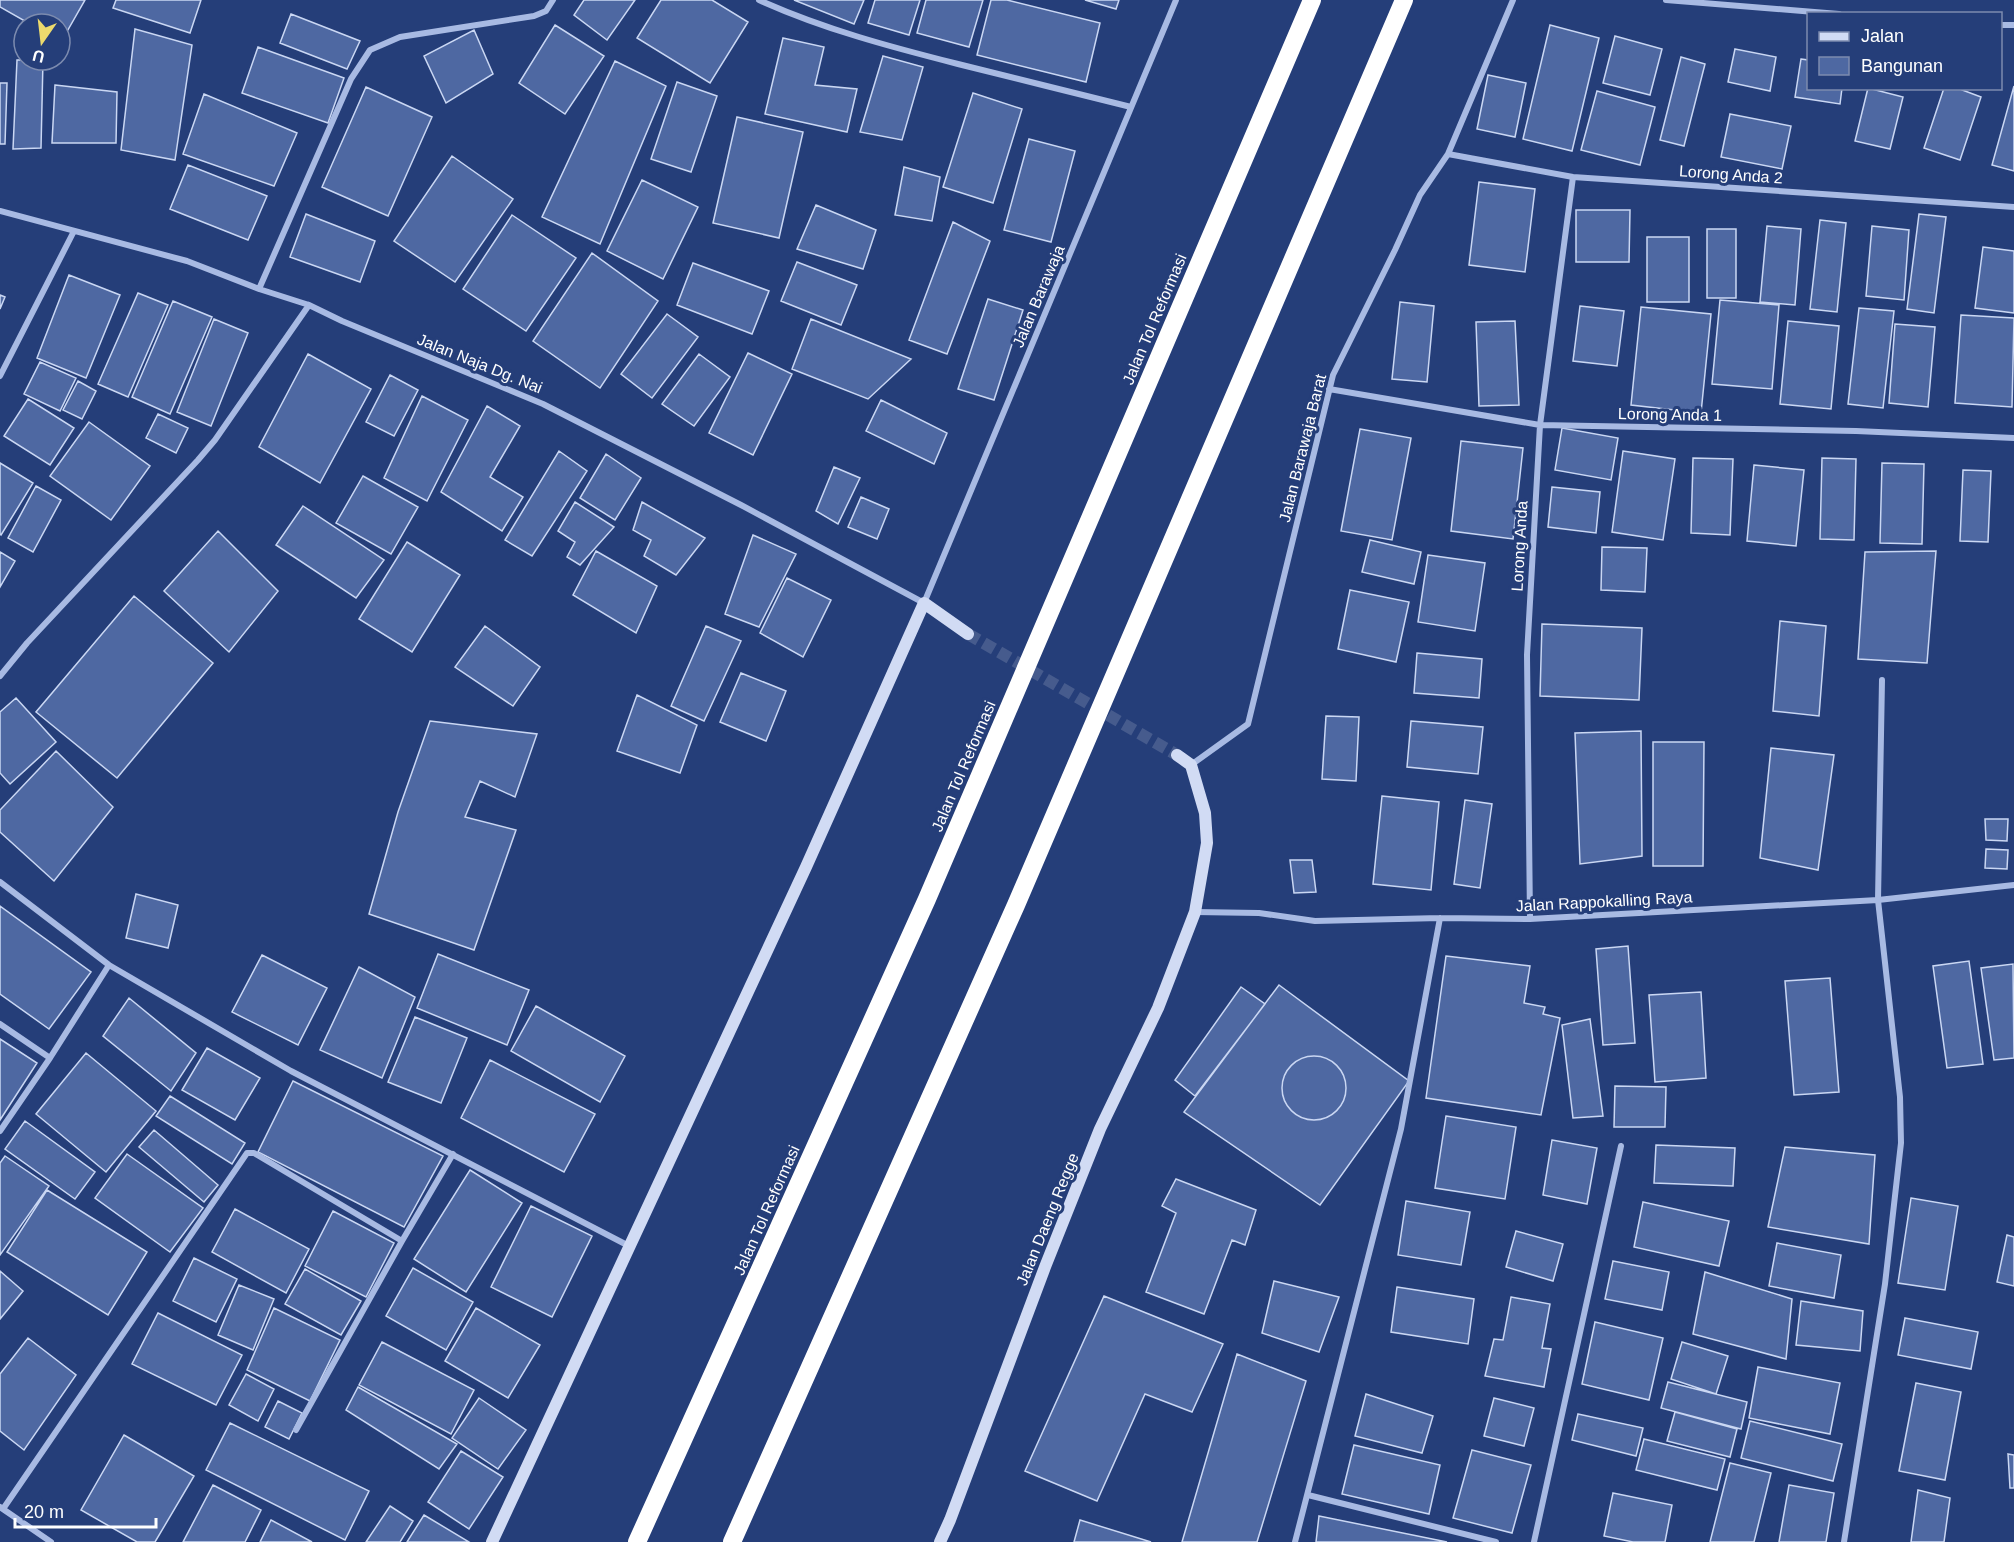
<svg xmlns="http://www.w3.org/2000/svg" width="2014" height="1542" font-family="Helvetica,sans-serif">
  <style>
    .building { fill: #4e68a2; stroke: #cad7f3; stroke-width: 1.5 }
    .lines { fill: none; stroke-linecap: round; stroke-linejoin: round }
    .secondary-tunnel { stroke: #465b8d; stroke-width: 12; stroke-dasharray: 12 6; stroke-linecap: butt }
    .street { stroke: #a8bae3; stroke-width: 6 }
    .secondary { stroke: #d1dbf4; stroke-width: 12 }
    .highway { stroke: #fff; stroke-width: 18 }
    .labels { text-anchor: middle; stroke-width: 6; stroke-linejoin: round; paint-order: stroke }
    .street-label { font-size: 16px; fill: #fff; stroke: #253e79 }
  </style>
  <rect width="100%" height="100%" fill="#253e79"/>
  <path class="building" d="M0,0H85L61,42L60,24H30L0,7Z
    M116,0H201L190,33L113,8Z
    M584,0H635L607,40L574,15Z
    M661,0H712L748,22L710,83L637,38Z
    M794,0H864L854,24Z
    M875,0H920L909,35L868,23Z
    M926,0H983L969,47L917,33Z
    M991,0H1007L1100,23L1086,82L977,55Z
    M1085,0H1119L1116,9Z
    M291,14L360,41L347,69L280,43Z
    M555,25L604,56L565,114L519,83Z
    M1550,25L1599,38L1572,151L1523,139Z
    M135,29L192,45L175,160L121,150Z
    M474,30L493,74L446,103L424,56Z
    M1615,36L1662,49L1650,95L1603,83Z
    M783,38L824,47L815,85L857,89L847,132L765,114Z
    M258,47L344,78L328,123L242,93Z
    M1735,49L1776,57L1770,91L1728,82Z
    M883,56L923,67L902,140L860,132Z
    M1681,57L1705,64L1684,146L1660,140Z
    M1801,59L1808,60V88H1842L1840,104L1795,97Z
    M17,60H43L41,148L13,149Z
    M615,61L666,86L600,244L542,217Z
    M1488,75L1526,83L1515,137L1477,129Z
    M677,82L717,96L691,172L651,159Z
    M0,83H7L5,144H0Z
    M55,85L117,92L116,143H52Z
    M2014,86V171L1992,165Z
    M366,87L432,117L388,216L322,187Z
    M1868,88L1903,97L1890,149L1855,141Z
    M1944,88H1957L1981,97L1960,160L1924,148Z
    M1597,91L1655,107L1640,165L1581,150Z
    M973,93L1022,109L993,203L943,187Z
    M204,94L297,133L274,186L183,154Z
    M1730,114L1791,126L1782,169L1721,157Z
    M737,117L803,132L779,238L713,223Z
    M1029,139L1075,151L1051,242L1004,230Z
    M452,156L513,199L455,282L394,241Z
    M188,165L267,196L248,240L170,209Z
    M904,167L940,177L932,221L895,215Z
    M642,180L698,207L663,279L607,251Z
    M1479,182L1535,189L1525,272L1469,265Z
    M816,205L876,230L863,269L797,249Z
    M1576,210H1630L1629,262H1576Z
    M306,214L375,241L360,282L290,257Z
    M1919,214L1946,217L1934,313L1907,309Z
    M512,215L576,258L526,331L463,289Z
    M1820,220L1846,223L1837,312L1810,309Z
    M953,222L990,241L947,354L909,340Z
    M1767,226L1801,229L1795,305L1760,302Z
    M1872,226L1909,230L1904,300L1866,296Z
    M1707,229H1736V298H1707Z
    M1647,237H1689V302H1647Z
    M1983,247L2014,251V313L1975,308Z
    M592,253L658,301L600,388L533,341Z
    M797,262L857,285L841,325L781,301Z
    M693,263L769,291L752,334L677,305Z
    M69,275L120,295L86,378L37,358Z
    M138,293L168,305L128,397L98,384Z
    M0,295L5,297L0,309Z
    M988,299L1023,310L994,400L958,389Z
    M1720,300L1779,305L1772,389L1712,384Z
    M173,301L212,317L170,414L132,397Z
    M1400,302L1434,306L1427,382L1392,379Z
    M1580,306L1624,311L1617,366L1573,361Z
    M1641,307L1711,314L1701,413L1631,405Z
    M1859,308L1894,311L1883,408L1848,404Z
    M667,314L698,337L652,398L621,374Z
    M1961,315L2014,318L2012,407L1955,403Z
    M214,319L248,333L211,426L177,412Z
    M811,319L911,359L868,399L792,369Z
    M1515,321L1519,405L1479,406L1476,322Z
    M1788,321L1839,326L1831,409L1780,404Z
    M1895,324L1935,327L1928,407L1889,403Z
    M748,353L792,374L753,455L709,433Z
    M308,354L371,389L320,483L259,447Z
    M699,354L730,377L694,426L662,404Z
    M40,362L76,378L60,411L24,394Z
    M390,375L418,390L394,436L366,422Z
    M78,381L96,391L82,419L63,410Z
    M422,396L468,420L427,501L384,478Z
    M28,399L74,428L50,465L4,436Z
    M881,400L947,433L934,464L866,431Z
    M487,406L520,426L490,477L523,497L502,531L441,492Z
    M158,414L188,428L176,453L146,438Z
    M89,422L150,466L111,520L50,476Z
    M1562,428L1618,438L1611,480L1555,470Z
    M1360,429L1411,438L1392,540L1341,531Z
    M1461,441L1523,448L1513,539L1451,531Z
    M559,451L587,471L532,556L505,540Z
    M1623,451L1675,459L1663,540L1612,532Z
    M606,454L641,478L615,520L580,498Z
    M1693,458L1733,459L1730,535L1691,533Z
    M1822,458L1856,459L1854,540L1820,539Z
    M0,463L33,483L1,535L0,534Z
    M1882,463L1924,464L1922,544L1880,543Z
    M1754,465L1804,470L1796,546L1747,541Z
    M834,467L860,478L838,524L816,511Z
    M1963,470L1991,471L1988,542L1960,541Z
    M363,476L418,507L391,554L336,523Z
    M36,486L61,500L33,552L8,538Z
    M1552,487L1600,492L1596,533L1548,527Z
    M861,497L889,509L877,539L848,527Z
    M575,502L614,527L580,565L567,557L575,542L558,531Z
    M642,502L705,538L676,575L644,556L651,540L633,530Z
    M303,506L384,560L356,598L276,545Z
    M218,531L278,591L229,652L164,591Z
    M753,535L796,554L759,627L725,614Z
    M1370,540L1421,552L1414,584L1362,572Z
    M407,542L460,575L412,652L359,619Z
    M1602,547L1647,548L1645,592L1601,590Z
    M596,551L657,586L636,633L573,595Z
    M1936,551L1927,663L1858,659L1865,552Z
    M0,552L15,561L0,587Z
    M1428,555L1485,563L1475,631L1418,622Z
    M787,578L831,600L803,657L760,633Z
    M1350,590L1409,602L1396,662L1338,649Z
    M134,596L213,663L117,778L36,712Z
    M1780,621L1826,626L1819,716L1773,711Z
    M1542,624L1642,628L1639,700L1540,696Z
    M485,626L540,667L513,706L455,667Z
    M706,626L741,641L704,721L671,706Z
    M1417,653L1482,659L1479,698L1414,693Z
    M741,673L786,691L766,741L720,722Z
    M637,695L697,725L680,773L617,751Z
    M16,698L56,742L10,784L0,773V712Z
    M1326,716L1359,717L1356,781L1322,779Z
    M430,721L537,734L515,797L480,781L465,817L516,830L474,950L369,914L398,812Z
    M1411,721L1483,727L1478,774L1407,767Z
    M1641,731L1642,856L1580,864L1575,733Z
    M1653,742H1704L1703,866H1653Z
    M1771,748L1834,755L1818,870L1760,858Z
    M56,751L113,807L54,881L0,832V810Z
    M1382,796L1439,802L1431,890L1373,884Z
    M1465,800L1492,804L1480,888L1454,884Z
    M1985,819H2008L2007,841L1986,840Z
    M1986,849L2008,850L2007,869L1985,868Z
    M1290,860H1312L1316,892L1294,893Z
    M136,894L178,905L168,948L126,938Z
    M0,906L91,972L49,1029L0,994Z
    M1628,946L1635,1043L1603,1045L1596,949Z
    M438,954L529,990L507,1045L417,1008Z
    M262,955L327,988L298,1045L232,1012Z
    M1446,956L1530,966L1524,1003L1545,1007L1543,1014L1560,1018L1541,1115L1426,1098Z
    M1969,961L1983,1064L1947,1068L1933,966Z
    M2013,964L2014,1058L1994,1060L1981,968Z
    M359,967L415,997L382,1078L320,1050Z
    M1830,978L1839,1092L1794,1095L1785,981Z
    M1279,985L1409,1081L1320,1205L1184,1112Z
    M1241,987L1265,1004L1195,1096L1175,1080Z
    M1701,992L1706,1078L1655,1082L1649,995Z
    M129,998L196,1053L171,1091L103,1036Z
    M536,1006L625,1056L600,1102L511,1051Z
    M415,1017L467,1038L441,1103L388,1082Z
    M1590,1019L1603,1116L1573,1118L1562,1025Z
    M0,1039L37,1063L0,1120Z
    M207,1048L260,1078L235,1120L182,1090Z
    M86,1053L156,1111L106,1172L36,1114Z
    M1282 1088a32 32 0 1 1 64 0a32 32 0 1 1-64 0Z
    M490,1060L595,1114L564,1172L461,1118Z
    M293,1081L443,1156L404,1227L258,1152Z
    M1615,1086L1666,1087L1665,1127H1614Z
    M170,1096L245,1143L232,1164L156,1116Z
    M1446,1116L1516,1127L1505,1199L1435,1188Z
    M25,1121L95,1172L75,1199L5,1149Z
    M154,1130L218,1185L204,1202L139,1147Z
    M1552,1140L1597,1148L1587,1204L1543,1195Z
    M1656,1145L1735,1148L1733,1186L1654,1183Z
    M1785,1147L1875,1155L1869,1244L1768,1227Z
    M127,1154L203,1208L170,1252L95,1198Z
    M5,1156L49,1186L0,1255V1163Z
    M470,1170L522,1203L466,1292L414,1259Z
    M1176,1179L1256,1210L1245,1245L1232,1240L1204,1314L1146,1292L1176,1213L1162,1206Z
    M47,1190L147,1252L108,1315L7,1252Z
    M1911,1198L1958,1206L1945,1290L1898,1283Z
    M1406,1201L1470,1212L1461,1265L1398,1255Z
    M1643,1202L1729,1221L1719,1266L1634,1247Z
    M531,1206L592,1236L552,1317L491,1287Z
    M235,1209L309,1249L286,1293L212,1252Z
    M333,1211L394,1243L366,1297L305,1266Z
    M1516,1231L1563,1244L1553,1281L1506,1267Z
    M2007,1235L2014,1237V1286L1997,1282Z
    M1777,1243L1841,1255L1834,1298L1769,1286Z
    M194,1258L237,1279L216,1322L173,1301Z
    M1613,1261L1669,1272L1662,1310L1605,1299Z
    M413,1268L473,1302L446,1350L386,1316Z
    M305,1269L361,1301L341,1335L285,1304Z
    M0,1271L23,1291L0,1319Z
    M1705,1272L1792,1299L1786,1359L1693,1334Z
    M1274,1281L1339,1297L1319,1352L1262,1333Z
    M239,1285L274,1299L253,1350L218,1335Z
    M1397,1287L1474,1299L1468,1344L1391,1332Z
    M1104,1296L1223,1344L1192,1412L1145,1394L1097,1501L1025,1471Z
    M1511,1297L1550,1304L1542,1348L1551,1349L1544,1387L1485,1376L1494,1339L1503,1340Z
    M1801,1301L1863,1311L1860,1351L1796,1345Z
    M274,1308L340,1340L310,1401L247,1370Z
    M476,1308L540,1345L508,1398L445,1361Z
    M158,1313L242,1355L216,1405L132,1364Z
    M1905,1318L1978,1332L1971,1369L1898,1355Z
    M1595,1322L1663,1338L1649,1400L1582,1384Z
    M28,1338L76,1375L24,1450L0,1431V1374Z
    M382,1342L474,1390L451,1434L359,1385Z
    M1682,1342L1728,1356L1716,1394L1671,1379Z
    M1237,1354L1306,1381L1257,1542H1182Z
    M1758,1367L1840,1383L1830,1434L1749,1418Z
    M246,1374L274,1389L258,1421L229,1405Z
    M1668,1382L1747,1402L1741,1429L1661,1408Z
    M1916,1383L1961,1392L1945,1480L1899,1471Z
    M358,1387L457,1444L439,1469L346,1410Z
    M1366,1394L1433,1416L1422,1453L1355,1436Z
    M479,1398L526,1430L498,1469L452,1438Z
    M1494,1398L1534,1408L1524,1446L1484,1436Z
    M278,1401L302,1413L289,1439L265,1427Z
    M1675,1412L1737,1429L1730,1457L1667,1441Z
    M1578,1414L1643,1428L1636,1456L1572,1440Z
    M1750,1421L1842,1444L1833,1481L1741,1458Z
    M230,1423L369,1491L345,1540L206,1470Z
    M124,1435L194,1476L155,1542H137L81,1510Z
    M1644,1439L1725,1459L1717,1490L1636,1470Z
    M1354,1445L1440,1465L1429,1514L1342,1494Z
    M1472,1450L1531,1465L1512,1533L1453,1518Z
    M461,1451L503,1477L469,1529L428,1502Z
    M2008,1454L2014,1455V1488H2010Z
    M1730,1463L1771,1473L1754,1542H1710Z
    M213,1485L261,1510L245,1542H183Z
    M1789,1485L1834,1493L1826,1542H1779Z
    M1918,1490L1950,1498L1944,1542H1911Z
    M1613,1493L1672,1505L1665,1542H1633L1604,1536Z
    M390,1506L413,1521L400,1542H366Z
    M424,1515L469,1542H407Z
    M1319,1516L1447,1542H1316Z
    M271,1520L312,1542H260Z
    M1080,1520L1151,1542H1074Z"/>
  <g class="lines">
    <path class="secondary-tunnel" d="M968,634L1177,755"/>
    <path class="street" d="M759,0C823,29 891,47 958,64C1016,78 1073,93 1131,107
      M1666,0L1839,14
      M2000,25H2014
      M1448,154L1573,177L2014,207
      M0,211L187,261L259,289L309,305L342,321L543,404L741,505L924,603L1176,0
      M259,289L351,79L370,50L400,37L534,16L546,11L553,0
      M0,376L74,231
      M1329,389L1540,425L1856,431L2014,438
      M0,676L27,643L198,460L215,440L309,305
      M1191,765L1248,724L1333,375L1395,250L1420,195L1448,154L1513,0
      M0,882L109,965L291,1071L629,1246
      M1195,912L1259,913L1315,921L1440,918L1530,919L1878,900L2014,885
      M1530,919L1527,655L1540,425L1573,177
      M0,1024L50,1058
      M0,1131L50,1058L109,965
      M296,1430L402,1241
      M1308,1495L1496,1542
      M0,1507L51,1542
      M3,1509L247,1153H254L259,1156L402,1241L453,1154
      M1295,1542L1401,1129L1440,918
      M1534,1542L1621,1146
      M1844,1542L1885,1284L1901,1143L1900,1097L1878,900L1882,680"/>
    <path class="secondary" d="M492,1542L806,867L924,603L968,634
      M940,1542L950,1520L1045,1267L1100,1129L1158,1008L1195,912L1207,843L1205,813L1191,765L1177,755"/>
    <path class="highway" d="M637,1542L927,899L1312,0
      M732,1542L1016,905L1404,0"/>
  </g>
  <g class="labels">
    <g class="street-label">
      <text transform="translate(1731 174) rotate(4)" y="6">Lorong Anda 2</text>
      <text transform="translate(1038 296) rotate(-67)" y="6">Jalan Barawaja</text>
      <text transform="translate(1154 319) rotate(-67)" y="6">Jalan Tol Reformasi</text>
      <text transform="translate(480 363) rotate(22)" y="6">Jalan Naja Dg. Nai</text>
      <text transform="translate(1670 414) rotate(1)" y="6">Lorong Anda 1</text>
      <text transform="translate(1302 448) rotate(-76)" y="6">Jalan Barawaja Barat</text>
      <text transform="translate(1519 546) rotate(-87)" y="6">Lorong Anda</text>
      <text transform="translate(963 766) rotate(-67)" y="6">Jalan Tol Reformasi</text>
      <text transform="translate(1604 901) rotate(-3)" y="6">Jalan Rappokalling Raya</text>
      <text transform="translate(766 1210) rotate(-66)" y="6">Jalan Tol Reformasi</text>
      <text transform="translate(1047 1219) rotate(-68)" y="6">Jalan Daeng Regge</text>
    </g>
  </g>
  <rect x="1807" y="12" width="195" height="78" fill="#253e79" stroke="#7c8baf" stroke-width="1.5"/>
  <rect x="1819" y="32" width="30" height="9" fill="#d1dbf4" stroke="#7c8baf" stroke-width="1.5"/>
  <text x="1861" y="42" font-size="18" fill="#ffffff">Jalan</text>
  <rect x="1819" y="57" width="30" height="18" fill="#4e68a2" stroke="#7c8baf" stroke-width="1.5"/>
  <text x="1861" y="72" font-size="18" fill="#ffffff">Bangunan</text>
  <g transform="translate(42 42) rotate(194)"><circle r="28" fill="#253e79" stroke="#7c8baf" stroke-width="1.5"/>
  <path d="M0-4.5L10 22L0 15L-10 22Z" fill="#ecda6d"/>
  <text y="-9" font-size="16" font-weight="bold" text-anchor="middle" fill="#ffffff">U</text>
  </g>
  <path d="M15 1518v9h141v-9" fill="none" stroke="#ffffff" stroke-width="3"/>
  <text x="24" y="1518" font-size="18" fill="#ffffff" stroke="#253e79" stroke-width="4.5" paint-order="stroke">20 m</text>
</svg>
